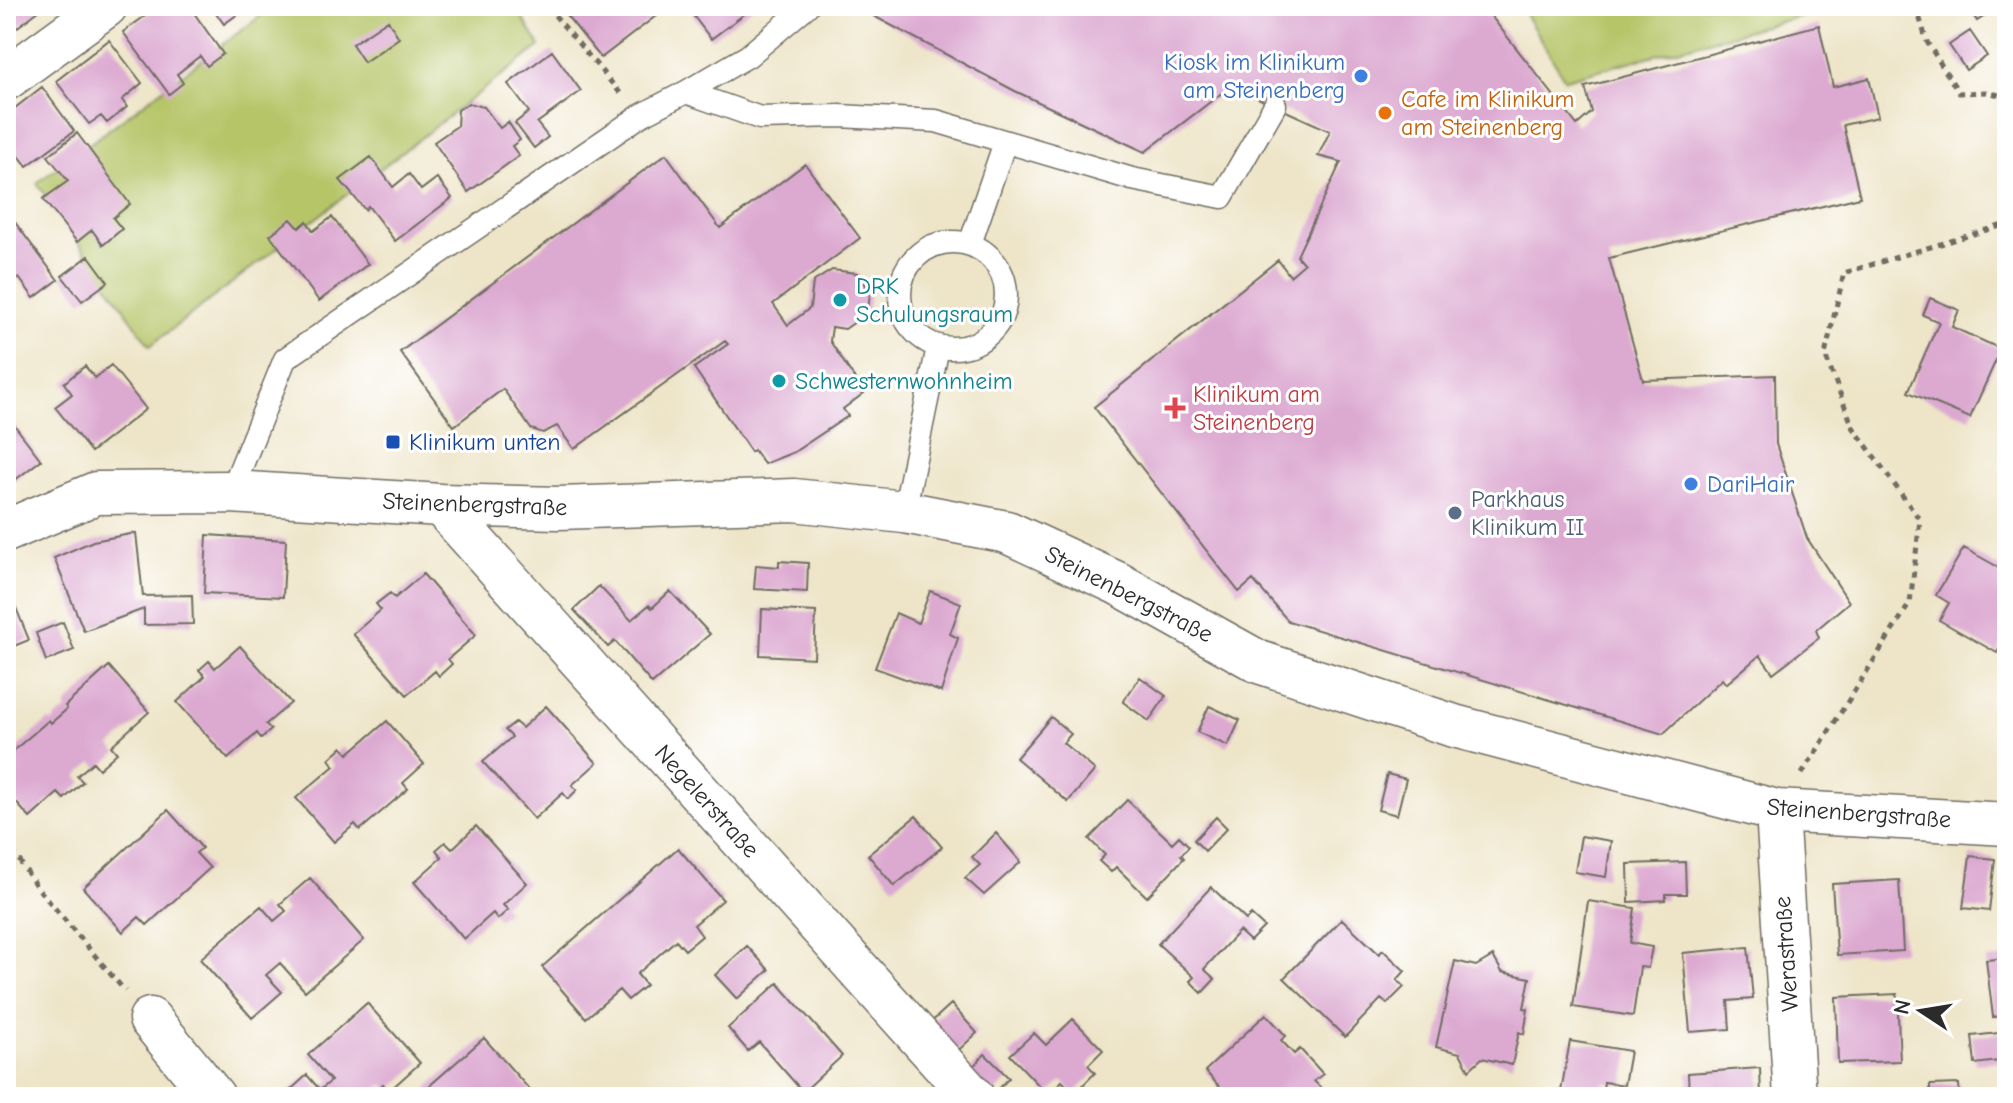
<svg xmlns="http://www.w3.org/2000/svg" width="2013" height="1103" font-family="'Comic Neue',sans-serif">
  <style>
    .green { fill: #b6c567; stroke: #707849; stroke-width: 2 }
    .building { fill: #dca9d0 }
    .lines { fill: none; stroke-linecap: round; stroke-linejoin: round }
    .lane-casing { stroke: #6f6c62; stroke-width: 25 }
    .street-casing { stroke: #6f6c62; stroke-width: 45 }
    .path { stroke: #6f6c62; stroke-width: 5; stroke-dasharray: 6 6; stroke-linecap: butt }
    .lane { stroke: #fff; stroke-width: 22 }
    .street { stroke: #fff; stroke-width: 42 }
    .shop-dot { fill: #3f7fe0; stroke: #fff; stroke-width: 3 }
    .food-dot { fill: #e8710a; stroke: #fff; stroke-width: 3 }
    .culture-dot { fill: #0f9aa8; stroke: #fff; stroke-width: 3 }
    .health-dot { fill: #e0444e; stroke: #fff; stroke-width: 3 }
    .transit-dot { fill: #1a4fb4; stroke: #fff; stroke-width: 3 }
    .service-dot { fill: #5c6f8a; stroke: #fff; stroke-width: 3 }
    .labels { text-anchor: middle; stroke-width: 6; stroke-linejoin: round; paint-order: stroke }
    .shop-label { font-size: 24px; fill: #366cbe; stroke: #fff; text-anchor: end }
    .food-label { font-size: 24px; fill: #c56008; stroke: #fff; text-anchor: start }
    .culture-label { font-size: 24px; fill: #0d838f; stroke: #fff; text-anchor: start }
    .health-label { font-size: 24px; fill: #be3a42; stroke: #fff; text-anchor: start }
    .transit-label { font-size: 24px; fill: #164399; stroke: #fff; text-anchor: start }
    .service-label { font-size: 24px; fill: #4e5e75; stroke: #fff; text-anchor: start }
    .street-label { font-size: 24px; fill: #2b2b2b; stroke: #fff }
  </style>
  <rect width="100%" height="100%" fill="#fff"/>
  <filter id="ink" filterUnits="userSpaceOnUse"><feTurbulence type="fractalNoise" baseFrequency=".0125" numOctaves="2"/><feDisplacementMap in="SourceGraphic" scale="16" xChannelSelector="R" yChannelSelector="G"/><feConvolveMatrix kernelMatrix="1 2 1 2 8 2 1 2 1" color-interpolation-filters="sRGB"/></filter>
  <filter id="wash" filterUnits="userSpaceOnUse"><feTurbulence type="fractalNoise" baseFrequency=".006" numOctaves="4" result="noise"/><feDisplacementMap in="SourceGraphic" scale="32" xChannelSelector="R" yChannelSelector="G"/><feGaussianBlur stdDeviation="1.8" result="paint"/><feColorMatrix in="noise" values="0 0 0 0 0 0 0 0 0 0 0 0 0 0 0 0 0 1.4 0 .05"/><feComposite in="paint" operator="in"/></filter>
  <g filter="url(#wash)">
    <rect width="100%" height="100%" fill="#eee5c9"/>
    <path class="green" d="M274,6H515L540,46L150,346L37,183Z
      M1520,6H1839L1565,79Z"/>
    <g id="blocks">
      <path class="building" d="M6,6H45L6,36Z
        M159,6H189L223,54L207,66L200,56L177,74L183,83L169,94L123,32Z
        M211,6H249L224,24Z
        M559,6H669L601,58Z
        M686,6H755L711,39Z
        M873,6H1483L1577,125L1592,112L1585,87L1819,25L1833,87L1869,78L1878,117L1843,125L1860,197L1609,258L1643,380L1775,375L1776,444L1807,538L1849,602L1816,630L1819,638L1773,673L1760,655L1726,684L1722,679L1663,734L1288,621L1253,580L1239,592L1094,407L1278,260L1290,276L1304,264L1297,256L1341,162L1318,156L1330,131L1231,86L1145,152L1015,91L866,12Z
        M1968,6H2000L1977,21Z
        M388,20L399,38L364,62L352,44Z
        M1970,31L1987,56L1966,70L1949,45Z
        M109,40L142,83L122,100L127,107L107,123L101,116L89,124L56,81Z
        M552,51L581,91L537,123L548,137L534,148L515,123L529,112L508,84Z
        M42,87L74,131L27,166L6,139V115Z
        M468,103L484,107L500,128L508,122L520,140L512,146L519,156L468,192L434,142L457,126L458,110Z
        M77,133L130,204L113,218L122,229L103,245L92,230L77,242L43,199L68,181L48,156Z
        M666,154L720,228L805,164L860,238L773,304L788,325L810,308L813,282L832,270L857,273L870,291L868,313L845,329L832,327L830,341L864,393L843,409L848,416L794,452L764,464L754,450L751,452L694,368L728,344L725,341L574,449L557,426L543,433L531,429L503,389L454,426L400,352Z
        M371,157L393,187L409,174L421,190L437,178L452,198L395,241L368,206L365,210L340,180Z
        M8,213L58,280L34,298L19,278L6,288V214Z
        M332,217L368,264L319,301L270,235L291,219L299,228L307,221L313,231Z
        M89,256L108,282L82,301L62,276Z
        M1930,298L1959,310L1952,327L2001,349L1970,418L1908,392L1939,322L1923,315Z
        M111,365L146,409L91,452L55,407L72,394L64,383L85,366L95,378Z
        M6,414L41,460L6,487Z
        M136,533L143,596L192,595L193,624L144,625V609L84,631L54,558L93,541Z
        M207,535L286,540L283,597L204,593Z
        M1964,548L2007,572V635L1997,653L1939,620L1949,603L1936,595Z
        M779,561L808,563L807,592L754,589L756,565L779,567Z
        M423,574L476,635L448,659L452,664L439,676L435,671L407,695L353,634L381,610L376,604L390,593L395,598Z
        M6,583L29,640L9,648L6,641Z
        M599,586L631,620L649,605L652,608L670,591L710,634L652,684L615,641L608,647L574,610Z
        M930,591L961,603L950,634L958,638L941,692L875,668L896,613L918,623Z
        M762,609L816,612L814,658L760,655Z
        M63,622L74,650L46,661L36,633Z
        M240,646L291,703L266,724L271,730L261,738L257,733L228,759L177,702L205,676L199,670L209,661L215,668Z
        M109,666L149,712L111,746L117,753L99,769L93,762L77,776L83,782L64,799L58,793L30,818L6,791V757L49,720L51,723L67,709L65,706Z
        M1140,677L1166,696L1149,721L1123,702Z
        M546,706L597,763L572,785L577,790L568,799L563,793L534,819L483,762L512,737L505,730L515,722L522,728Z
        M1209,706L1240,720L1228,746L1197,732Z
        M1051,717L1071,734L1063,743L1095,770L1068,802L1016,758Z
        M387,721L424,764L403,783L408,789L360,830L355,824L334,842L296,798L334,766L329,759L342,747L348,754Z
        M1387,774L1406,779L1397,815L1378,810Z
        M1127,800L1172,843L1179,836L1189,846L1181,855L1184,858L1147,897L1116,867L1111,872L1099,861L1105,855L1089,839Z
        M168,810L202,848L196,853L210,868L147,925L139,917L123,932L83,888Z
        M916,816L942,847L894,886L868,855Z
        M1216,817L1227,828L1205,851L1194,840Z
        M476,826L527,883L503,905L508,910L498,919L493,913L464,939L414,882L442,857L436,850L445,842L452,849Z
        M996,833L1021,862L984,895L965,878L980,865L972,857Z
        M1581,836L1611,841L1606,877L1575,872Z
        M678,848L723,900L694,925L702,936L685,950L676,940L637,974L646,985L628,1000L619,990L586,1018L542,967Z
        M1970,856L1995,859L1989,911L1963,908Z
        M1685,862L1686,894H1666V900L1629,902L1628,864Z
        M310,878L364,940L305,991L280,963L266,975L282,992L252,1018L200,959L261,906L274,921L286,911L280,904Z
        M1899,880L1903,951L1837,955L1832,884Z
        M1211,887L1246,920L1251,915L1264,927L1250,941L1239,931L1204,969L1215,979L1202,993L1190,981L1194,977L1158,944Z
        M1588,901L1635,908L1630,943L1652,947L1648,968L1640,967L1633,1016L1573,1007Z
        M1342,919L1379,954L1383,950L1405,971L1397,980L1404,987L1387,1004L1381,999L1345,1037L1284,978Z
        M747,946L769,970L737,999L715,975Z
        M1748,947L1753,999L1728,1001L1730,1029L1690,1032L1683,953Z
        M1493,956L1502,972L1530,978L1524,1008L1528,1009L1524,1034L1519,1032L1512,1065L1482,1058L1469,1070L1460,1053L1436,1047L1455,961L1476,966Z
        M2007,958V1015L1993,1017L1986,960Z
        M778,983L842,1056L803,1092L759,1042L748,1051L728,1028Z
        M1897,994L1900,1061L1838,1063L1836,997Z
        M367,1003L420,1063L389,1091L383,1084L376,1091L382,1097H283L307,1075L320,1090L331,1081L308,1055Z
        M951,1004L977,1033L946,1062L927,1026Z
        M1266,1014L1286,1036L1281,1040L1294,1054L1300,1049L1323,1074L1314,1081L1323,1090L1316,1097H1229L1205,1071Z
        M1073,1019L1103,1050L1088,1065L1095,1073L1074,1094L1062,1081L1048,1095L1010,1055L1034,1033L1046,1045Z
        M2007,1032V1060L1975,1064L1972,1036Z
        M484,1038L536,1097H434L427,1088Z
        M1570,1041L1630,1051L1624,1085L1604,1082L1602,1097H1560Z
        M985,1054L1009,1078L991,1097L960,1080Z
        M1760,1068L1761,1097H1689L1688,1073Z
        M1959,1084L1960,1097H1930V1085Z
        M1407,1087L1449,1096V1097H1404Z"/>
    </g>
  </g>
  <g filter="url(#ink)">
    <use href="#blocks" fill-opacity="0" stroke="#6f6c62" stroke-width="2"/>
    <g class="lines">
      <g class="lane-casing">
        <path id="lane" d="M686,92L748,56L807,6
          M900 295a53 53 0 1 1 106 0a53 53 0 1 1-106 0Z
          M970,244L1005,142
          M231,492L285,359L640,116L686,92L760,118L839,116L936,121L1132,179L1222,197L1275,105
          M904,512L938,347"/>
      </g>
      <g class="street-casing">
        <path id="street" d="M6,79L106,6
          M441,505L973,1097
          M6,531L96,493L231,492L441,505L559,508L794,500L904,512L1007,532L1117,583L1259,662L1454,726L1777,811L2007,824
          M1777,811L1795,1097
          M150,1019L214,1097"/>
      </g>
      <path class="path" d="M547,6L621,94
        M1916,6L1927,42L1959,93L1987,92L2007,97
        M1802,774L1910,603L1920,520L1853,427L1825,355L1844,273L2007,224
        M6,840L36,886L125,991"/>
      <use href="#lane" class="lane"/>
      <use href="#street" class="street"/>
    </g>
  </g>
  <g class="shop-dot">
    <circle cx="1361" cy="76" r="8"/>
    <circle cx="1691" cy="484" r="8"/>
  </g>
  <circle class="food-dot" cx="1385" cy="113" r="8"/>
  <g class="culture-dot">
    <circle cx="840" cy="300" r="8"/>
    <circle cx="779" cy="381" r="8"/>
  </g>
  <path class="health-dot" d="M1171 396h8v8h8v8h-8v8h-8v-8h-8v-8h8z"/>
  <rect class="transit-dot" x="385" y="434" width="16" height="16" rx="4"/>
  <circle class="service-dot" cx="1455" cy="513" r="8"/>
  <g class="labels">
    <g class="shop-label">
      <text x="1345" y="70">Kiosk im Klinikum<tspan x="1345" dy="28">am Steinenberg</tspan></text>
      <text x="1707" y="492" text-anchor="start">DariHair</text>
    </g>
    <g class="food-label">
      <text x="1401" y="107">Cafe im Klinikum<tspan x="1401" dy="28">am Steinenberg</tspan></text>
    </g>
    <g class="culture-label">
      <text x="856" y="294">DRK<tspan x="856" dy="28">Schulungsraum</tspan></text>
      <text x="795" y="389">Schwesternwohnheim</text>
    </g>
    <g class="health-label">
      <text x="1193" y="402">Klinikum am<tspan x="1193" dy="28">Steinenberg</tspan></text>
    </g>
    <g class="transit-label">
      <text x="409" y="450">Klinikum unten</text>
    </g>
    <g class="service-label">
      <text x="1471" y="507">Parkhaus<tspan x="1471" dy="28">Klinikum II</tspan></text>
    </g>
    <g class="street-label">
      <text transform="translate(475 504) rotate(2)" y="8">Steinenbergstraße</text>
      <text transform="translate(1129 594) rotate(27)" y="8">Steinenbergstraße</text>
      <text transform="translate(707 801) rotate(48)" y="8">Negelerstraße</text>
      <text transform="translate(1859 813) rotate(4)" y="8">Steinenbergstraße</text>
      <text transform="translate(1786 954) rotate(-94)" y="8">Werastraße</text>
    </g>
  </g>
  <rect width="2013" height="1103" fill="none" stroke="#fff" stroke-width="32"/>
  <g transform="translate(1921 1011) rotate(282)" stroke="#ffffff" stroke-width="6" paint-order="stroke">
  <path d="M0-6L14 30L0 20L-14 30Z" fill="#2b2b2b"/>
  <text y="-12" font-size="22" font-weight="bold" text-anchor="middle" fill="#2b2b2b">N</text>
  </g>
</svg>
